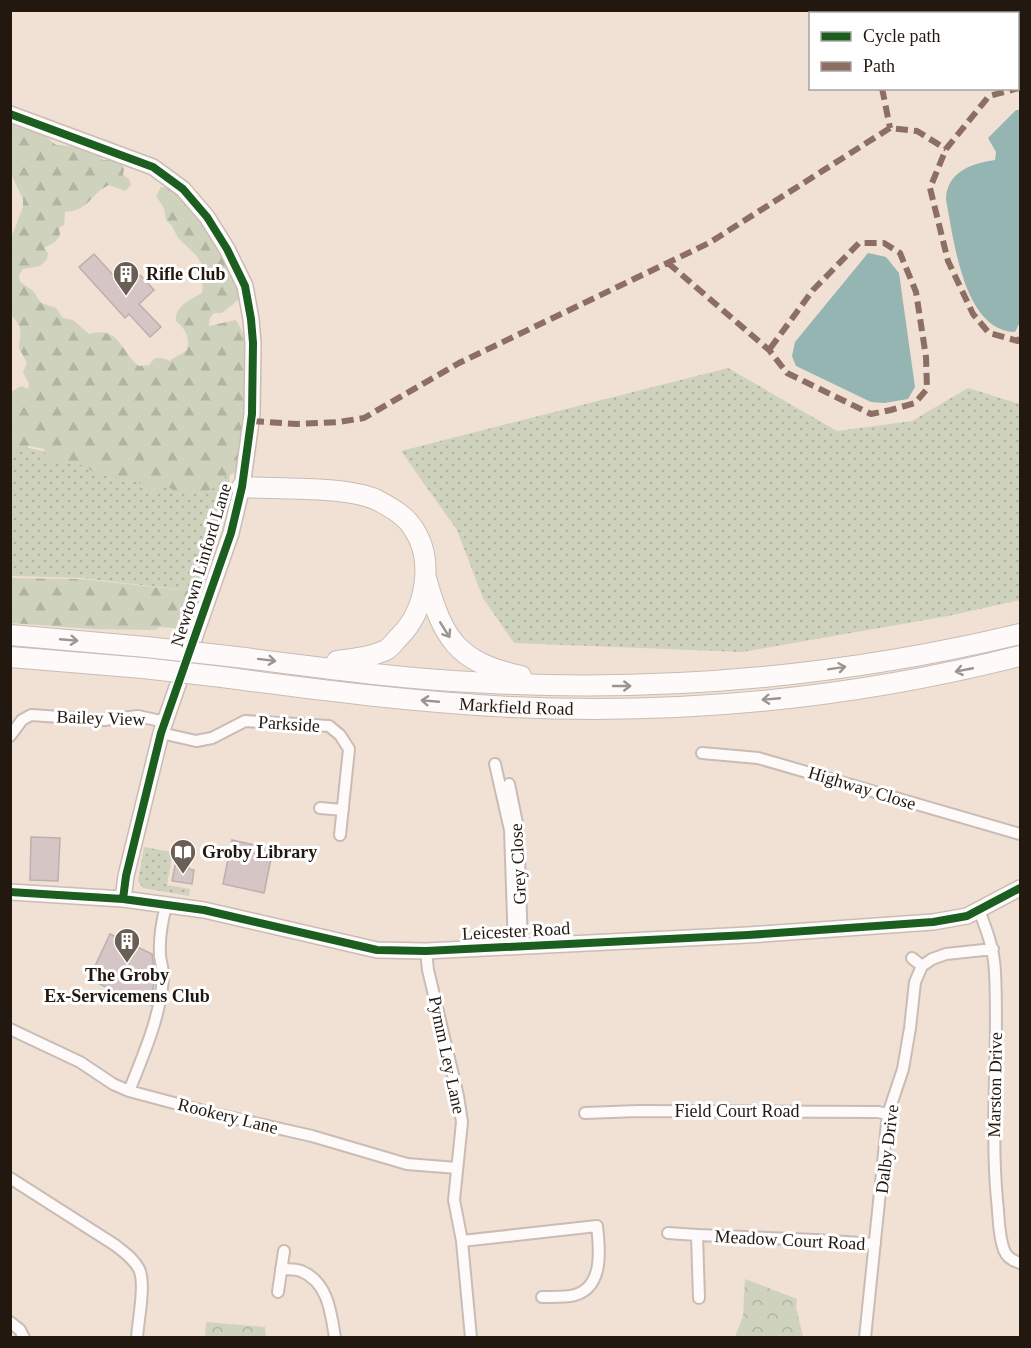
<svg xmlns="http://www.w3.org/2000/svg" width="1031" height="1348" font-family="Georgia,serif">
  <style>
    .grass { fill: url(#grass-dots) }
    .forest { fill: url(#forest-firs) }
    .park { fill: url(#park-crowns) }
    .water { fill: #95b5b3 }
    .building { fill: #d5c6c5; stroke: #bcafad; stroke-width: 1.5 }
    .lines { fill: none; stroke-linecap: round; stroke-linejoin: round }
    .street-casing { stroke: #c9bcb4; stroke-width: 14 }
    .secondary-casing { stroke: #c9bcb4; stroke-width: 18 }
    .highway-casing { stroke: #c9bcb4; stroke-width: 22 }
    .street { stroke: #fdfaf9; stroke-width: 10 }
    .secondary { stroke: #fdfaf9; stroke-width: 15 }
    .highway { stroke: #fdfaf9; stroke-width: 20 }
    .highway-bridge-casing { stroke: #c9bcb4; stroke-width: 22; stroke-linecap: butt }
    .highway-bridge { stroke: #fdfaf9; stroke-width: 20 }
    .quiet { stroke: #8d6e63; stroke-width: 6; stroke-dasharray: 12 6; stroke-linecap: butt }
    .cycleway-casing { stroke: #fff; stroke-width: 11 }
    .cycleway { stroke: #1b5e20; stroke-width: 8 }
    .oneway { stroke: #9b9490 }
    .labels { text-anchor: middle; stroke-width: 6; stroke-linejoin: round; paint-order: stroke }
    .poi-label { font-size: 18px; font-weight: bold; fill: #231810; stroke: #fff; text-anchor: start }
    .street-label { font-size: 18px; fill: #231810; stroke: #fff }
  </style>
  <defs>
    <pattern id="grass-dots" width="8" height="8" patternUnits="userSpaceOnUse" patternTransform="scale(1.5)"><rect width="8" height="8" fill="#cfd2bc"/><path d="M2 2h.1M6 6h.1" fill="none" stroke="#b1b4a1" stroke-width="1.8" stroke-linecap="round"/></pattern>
    <pattern id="forest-firs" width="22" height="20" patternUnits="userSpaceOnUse" patternTransform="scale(1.5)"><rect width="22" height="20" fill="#cfd2bc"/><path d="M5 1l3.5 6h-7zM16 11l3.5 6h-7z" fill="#b1b4a1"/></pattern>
    <pattern id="park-crowns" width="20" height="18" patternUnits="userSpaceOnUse" patternTransform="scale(1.5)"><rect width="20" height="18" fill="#cfd2bc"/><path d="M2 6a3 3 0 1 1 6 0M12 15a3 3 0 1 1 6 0" fill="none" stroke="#b1b4a1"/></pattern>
  </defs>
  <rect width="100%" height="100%" fill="#f1e0d4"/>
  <path class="grass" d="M728,368L837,431L912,421L968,388L1020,404V600L948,616L742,652L514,643L483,598L457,530L401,451Z
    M11,444L114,467L230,471L228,504L202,592L81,578L11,576Z
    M144,847L188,855V860L172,857L167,885L190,889L189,896L143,888L138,881Z"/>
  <path class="forest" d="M11,123L18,127L37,129L56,145L83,147L92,154L100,156L103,160H113L121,162L124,169L123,175L129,179L131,185L125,191L109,185C88,195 91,210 65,212L64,225L59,228L60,235L55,242L44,248L48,253L47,259L40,266L23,269L19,275L20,282L33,291L41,303L56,308L63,318L73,320L89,334C120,325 121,353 139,366L149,365L155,358H162L170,361C175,356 181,355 187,350C190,337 186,330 176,321C174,307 191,299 202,293L203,286L199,274L203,266L196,255L178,238L172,226L166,220L164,208L156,196L161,187L175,186L199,213L204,228L225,258L241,296C237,302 228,308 222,313H214L210,318L209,326L236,320L249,344L257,371L241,431L242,444L239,471L225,477L216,487L207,491H175L168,487L150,492L138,482H122L115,476H98C79,459 75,465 52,462L46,457L44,449L29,446L21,449H11V392L21,386L28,389L29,384L23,372L27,363L19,348C20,331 24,329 11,315V238L23,207V199L11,174Z
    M10,578L81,579L201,592L184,629L160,627L155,630L93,629L11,623Z"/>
  <path class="park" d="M745,1279L797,1299L796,1307L803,1337H735L743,1316Z
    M206,1322L265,1327L266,1337H205Z"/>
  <path class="water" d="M1016,110H1020V322L1015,332C963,331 954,239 946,200C946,173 971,163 995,160L996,152L988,138Z
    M868,253L886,257L899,273L915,387L908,399L884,403L871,402L796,366L792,356L795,342Z"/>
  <path class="building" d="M94,254L125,288L140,275L154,290L139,304L161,327L150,337L129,314L125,318L79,267Z
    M31,837L60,838L58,881L30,880Z
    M232,840L273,849L264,893L223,884Z
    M176,861L189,864V869L194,870L192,884L172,881Z
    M110,934L152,954L155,975L151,1005L135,1001L89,979Z"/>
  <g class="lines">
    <g class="street-casing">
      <path id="street" d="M161,733L196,741L212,738L245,721L329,726L340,735L349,749L340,835
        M10,736L22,720L31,715L104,720L138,716L165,722
        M702,753L758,758L1020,834
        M495,764L510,830L514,946
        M509,784L518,828L522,945
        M320,808L343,810
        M979,910C987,931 994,949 995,972C999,1048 990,1124 997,1200C999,1216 998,1234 1004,1250C1007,1258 1013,1261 1020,1263
        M426,951L428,970L458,1096L462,1122L454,1200L462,1241L471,1338
        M912,958L922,966
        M10,1029L80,1062L113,1084L129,1091L215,1114L312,1136L407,1164L457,1168
        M129,1091C143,1056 162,1013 163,975C163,969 161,963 160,956C159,940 162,921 166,906
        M585,1113L638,1111L878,1112L888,1114
        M10,1178L115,1245C124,1252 134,1259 139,1269C146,1284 138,1320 137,1338
        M668,1233L697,1235
        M462,1241L597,1226C600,1251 604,1291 570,1296C561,1297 551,1297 542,1297
        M281,1269C287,1269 295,1269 301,1271C328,1282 331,1312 335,1338
        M278,1292L284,1251
        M699,1298L697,1235L816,1240L875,1244
        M10,1322L20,1330L24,1338
        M865,1338L888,1114L903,1069L910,1028L915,982L922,966L932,959L946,954L993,949"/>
    </g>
    <g class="secondary-casing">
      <path id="secondary" d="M10,114L153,167L183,189L207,217L227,249L245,286L251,319L253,343L252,414L242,487L231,533L161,733L126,876L123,899
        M10,892L123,899L204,910L377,950L426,951L748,935L933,922L967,916L1020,888"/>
    </g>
    <g class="highway-casing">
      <g id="highway">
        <path d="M242,487C276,489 348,486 377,500C390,507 405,515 413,528C435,560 426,611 399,637C395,641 391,647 386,650C371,657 354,659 337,661"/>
        <path d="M426,578C443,638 456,662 521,676"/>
        <path d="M10,635L146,647"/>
        <path d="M228,656C309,666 390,678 471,682C655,693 841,677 1020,634"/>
        <path d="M10,657L143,668"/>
        <path id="s1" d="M222,677C318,690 414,702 511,707C682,715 855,698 1020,656"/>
      </g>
    </g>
    <use href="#street" class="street"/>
    <use href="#secondary" class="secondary"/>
    <use href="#highway" class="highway"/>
    <g class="highway-bridge-casing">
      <path id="highway-bridge" d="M146,647L228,656
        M143,668L222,677"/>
    </g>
    <use href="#highway-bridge" class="highway-bridge"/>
    <path class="quiet" d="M873,10V14
      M882,88L890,128
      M1020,90L1019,88L989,96L946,149L930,188L948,261L973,314L989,333L1018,341L1020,338
      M668,263L769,350L787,373L871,414L891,410L915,403L927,389L926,357L916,292L900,253L884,243H859L813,290L769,350
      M252,421L297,424L339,422L364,418L459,363L709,243L890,128L917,131L946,149"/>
    <g class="cycleway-casing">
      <path id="cycleway" d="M10,114L153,167L183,189L207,217L227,249L245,286L251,319L253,343L252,414L242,487L231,533L161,733L126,876L123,899
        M10,892L123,899L204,910L377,950L426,951L748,935L933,922L967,916L1020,888"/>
    </g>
    <use href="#cycleway" class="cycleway"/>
  </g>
  <defs><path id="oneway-shaft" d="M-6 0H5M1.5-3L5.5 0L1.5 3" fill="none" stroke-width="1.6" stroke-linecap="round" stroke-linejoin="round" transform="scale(1.5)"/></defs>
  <g class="oneway">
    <use href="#oneway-shaft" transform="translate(445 630) rotate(58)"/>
    <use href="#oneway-shaft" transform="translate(69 640) rotate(5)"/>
    <use href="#oneway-shaft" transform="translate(267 660) rotate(7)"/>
    <use href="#oneway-shaft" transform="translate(837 668) rotate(-9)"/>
    <use href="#oneway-shaft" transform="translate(964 670) rotate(169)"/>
    <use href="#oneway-shaft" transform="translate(622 686)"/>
    <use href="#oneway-shaft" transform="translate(771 699) rotate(175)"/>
    <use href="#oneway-shaft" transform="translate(430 701) rotate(-175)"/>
  </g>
  <defs>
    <g id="building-pin" transform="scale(1.35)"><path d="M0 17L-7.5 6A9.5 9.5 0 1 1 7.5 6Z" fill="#6b5e55" stroke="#fff"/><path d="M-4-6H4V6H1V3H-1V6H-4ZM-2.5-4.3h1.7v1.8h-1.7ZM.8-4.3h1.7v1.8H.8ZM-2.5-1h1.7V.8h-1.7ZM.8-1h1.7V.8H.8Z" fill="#fff"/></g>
    <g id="library-pin" transform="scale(1.35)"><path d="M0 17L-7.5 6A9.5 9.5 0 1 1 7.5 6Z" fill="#6b5e55" stroke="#fff"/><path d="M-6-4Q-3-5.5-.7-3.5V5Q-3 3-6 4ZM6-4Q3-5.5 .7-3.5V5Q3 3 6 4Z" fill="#fff"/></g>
  </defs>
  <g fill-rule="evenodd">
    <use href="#building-pin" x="126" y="274"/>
    <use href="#library-pin" x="183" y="852"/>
    <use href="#building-pin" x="127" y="941"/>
  </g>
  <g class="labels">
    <g class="poi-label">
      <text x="146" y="280">Rifle Club</text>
      <text x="202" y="858">Groby Library</text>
      <text x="127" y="981" text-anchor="middle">The Groby<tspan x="127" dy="21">Ex-Servicemens Club</tspan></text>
    </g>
    <g class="street-label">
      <text transform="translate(201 565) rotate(-73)" y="6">Newtown Linford Lane</text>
      <text dy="6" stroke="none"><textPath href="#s1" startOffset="296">Markfield Road</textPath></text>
      <text transform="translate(101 718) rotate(2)" y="6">Bailey View</text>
      <text transform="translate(289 724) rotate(4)" y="6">Parkside</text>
      <text transform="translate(862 788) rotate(17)" y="6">Highway Close</text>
      <text transform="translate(518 864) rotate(-93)" y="6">Grey Close</text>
      <text transform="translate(516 931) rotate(-3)" y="6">Leicester Road</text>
      <text transform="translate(447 1055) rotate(78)" y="6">Pymm Ley Lane</text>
      <text transform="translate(995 1085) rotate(-89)" y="6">Marston Drive</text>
      <text x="737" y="1117">Field Court Road</text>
      <text transform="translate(228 1116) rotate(14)" y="6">Rookery Lane</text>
      <text transform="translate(887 1149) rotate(-83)" y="6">Dalby Drive</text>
      <text transform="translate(790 1240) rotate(3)" y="6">Meadow Court Road</text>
    </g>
  </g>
  <rect width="1031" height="1348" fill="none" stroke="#231810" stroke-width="24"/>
  <rect x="809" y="12" width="210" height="78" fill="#ffffff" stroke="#a7a39f" stroke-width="1.5"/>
  <rect x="821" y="32" width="30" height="9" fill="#1b5e20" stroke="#a7a39f" stroke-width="1.5"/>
  <text x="863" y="42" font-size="18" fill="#231810">Cycle path</text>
  <rect x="821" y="62" width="30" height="9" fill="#8d6e63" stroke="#a7a39f" stroke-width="1.5"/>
  <text x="863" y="72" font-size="18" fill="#231810">Path</text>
</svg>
